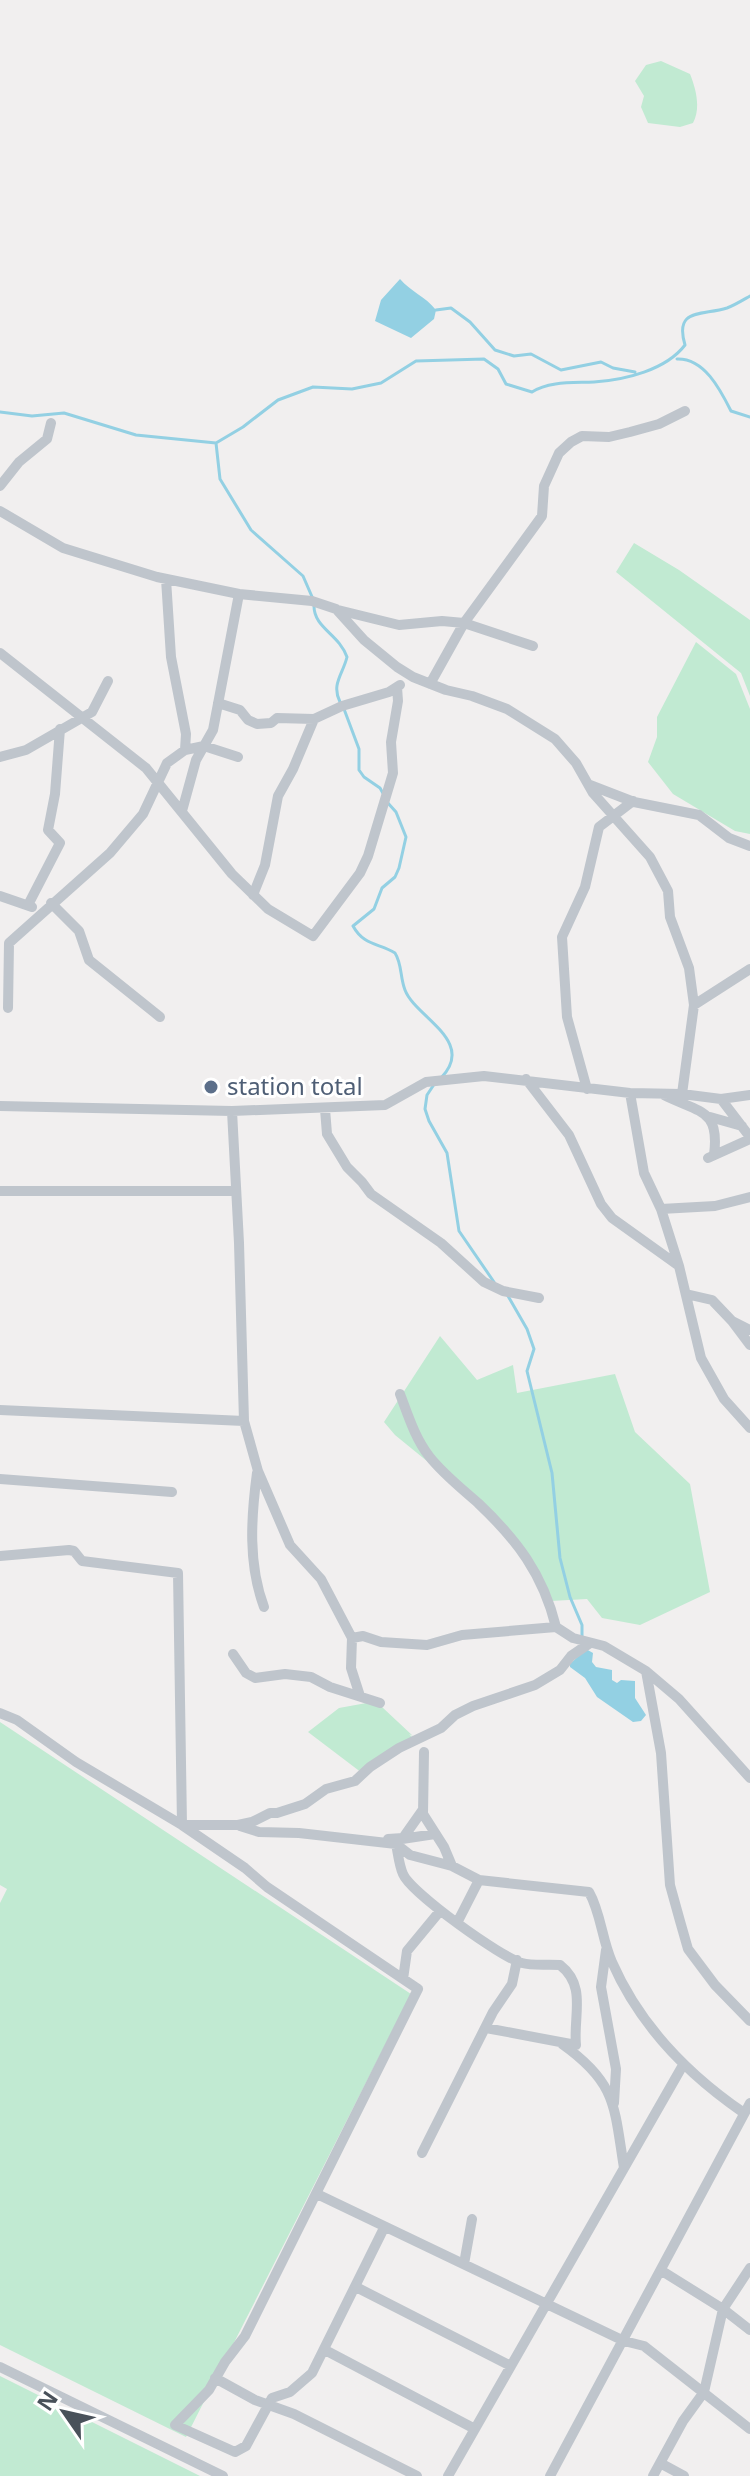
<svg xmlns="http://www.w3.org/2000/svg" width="750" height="2476" font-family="'Noto Sans',sans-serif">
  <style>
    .green { fill: #c1ead2 }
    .water { fill: #93d0e3 }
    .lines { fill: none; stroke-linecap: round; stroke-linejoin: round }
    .stream { stroke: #93d0e3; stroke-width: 3 }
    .street { stroke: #bfc5cc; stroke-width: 10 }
    .service-dot { fill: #5c6f8a; stroke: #fff; stroke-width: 3 }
    .labels { text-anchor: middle; stroke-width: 6; stroke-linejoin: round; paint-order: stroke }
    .service-label { font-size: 24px; fill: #4e5e75; stroke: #fff; text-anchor: start }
  </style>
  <rect width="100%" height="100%" fill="#f1efef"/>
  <path class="green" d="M661,61L690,74C696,89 701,108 693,123L680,127L648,123L641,107L644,96L635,81L646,65Z
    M634,543L679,570L750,620V696L741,673L616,572Z
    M696,642L736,674L750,709V834L735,831L673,794L648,762L657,737V717Z
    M440,1336L477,1380L513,1365L517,1393L615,1374L635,1432L690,1484L710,1592L640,1625L602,1618L587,1599L551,1601L493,1515L395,1435L384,1422Z
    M372,1702L382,1707L413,1736L409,1734L414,1739L362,1773L308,1732L339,1708Z
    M0,1722L411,1994L186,2437L0,2345V1903L7,1889L0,1885Z
    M0,2376L200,2476H0Z"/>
  <path class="water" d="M400,279C411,292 425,296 436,310L434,319L411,338L375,321L381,300Z
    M586,1649L593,1653L592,1662L596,1667L612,1670V1680L617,1683L621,1680L635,1681V1698L646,1715L641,1721L633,1722L597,1697L585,1678L570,1667V1664Z"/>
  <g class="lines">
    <path class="stream" d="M436,310L451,308L470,322L495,350L514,356L531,354L561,370L601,362L613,368L635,372
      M677,359C704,358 720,389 731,411L750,417
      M0,412L32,416L64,413L136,435L216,443L243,427L278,400L313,387L352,389L381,383L416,361L484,359L498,369L506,384L532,392C549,381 573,383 594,382C625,380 666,370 685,345C674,308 701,316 727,308C735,305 743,300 750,296
      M216,443L220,479L251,530L303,576L313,599
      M314,606C314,628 339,634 347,657C343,674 331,684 340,702
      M344,709L359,749V770L364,777L380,788L384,795
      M387,802L396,812L406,837L399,868L395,877L382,888L374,909L353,926C364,946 379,943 395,953C402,964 400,977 405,990C415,1017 477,1041 441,1078
      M433,1086L427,1095L425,1109L429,1121L447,1153L459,1231L494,1282
      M508,1296L527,1329L534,1349L527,1371L552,1473L560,1558L570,1597L582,1625V1638"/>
    <path class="street" d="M0,486L19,462L47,439L51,423
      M0,511L63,548L157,577L239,594L213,730L196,760L182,811
      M166,579L171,657L186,734L185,750L204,746L238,757
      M239,594L312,601L336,609L364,640L397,667L413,677L446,690L472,696L507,709L555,739L576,763L593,793L650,857L668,891L670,917L689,968L694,1005L682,1094
      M338,610L399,625L442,621L464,623L430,684
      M533,646L464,623L542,516L544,486L559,453L571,442L582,436L609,437L630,432L659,424L685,411
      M0,653L146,768L232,874L268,909L313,936L360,873L368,856L393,773L391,742L398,701L397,687
      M218,703L240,710L248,720L257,724L271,723L277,718L314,719L342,706L389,692L400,685
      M0,757L26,750L92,712L108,681
      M590,785L634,802L699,815L729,838L750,846
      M253,895L265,865L278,796L293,769L314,719
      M0,896L32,907
      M51,903L79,931L89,960L160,1017
      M28,905L60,843L48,830L55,794L60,729
      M694,1005L750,969
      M8,1008L9,943L110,853L143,814L167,763L185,750
      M526,1079L569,1135L601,1204L612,1218L679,1266
      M587,1089L567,1017L562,937L585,887L599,827L633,801
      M630,1093L644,1173L661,1209L679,1266L701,1358L724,1399L750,1428
      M664,1095C700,1113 720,1109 714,1155
      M721,1099L750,1137
      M0,1106L232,1111L385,1105L426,1082L484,1076L630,1093L682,1094L721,1099L750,1095
      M325,1109L327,1134L347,1167L362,1182L371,1194L441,1243L484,1282L503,1291L539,1298
      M232,1111L239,1243L244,1421L258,1471L290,1545L321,1579L352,1638L351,1668L360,1696
      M710,1117L742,1126
      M708,1158L750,1139
      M0,1191H235
      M661,1209L715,1206L750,1197
      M686,1294L712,1300L732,1321
      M750,1330L732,1321L750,1345
      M400,1394C408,1415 415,1438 429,1456C442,1473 461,1488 478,1503C517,1540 543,1574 556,1627
      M0,1410L244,1421
      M257,1473C251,1518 248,1564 264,1607
      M0,1479L172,1492
      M0,1556L69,1550L74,1551L82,1561L178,1573L182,1825H238L252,1822L270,1813H277L305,1804L326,1789L355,1781L370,1767L399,1748L441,1728L455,1715L473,1706L535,1685L560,1670L571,1656L590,1643
      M352,1638L363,1636L381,1642L427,1645L462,1635L556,1627L573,1638L604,1646L646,1671L679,1699L750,1778
      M233,1654L246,1673L255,1678L285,1674L311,1677L330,1687L380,1703
      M646,1671L661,1753L670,1885L680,1921L688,1949L715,1985L750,2021
      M0,1713L17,1720L76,1762L182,1825L245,1868L267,1887L418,1989L245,2336L225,2362L209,2390L175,2425L235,2452L246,2446L272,2398L290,2392L312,2373L384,2228
      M424,1752L423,1814L444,1847L452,1866
      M240,1826L259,1832L299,1833L396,1844L410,1855L452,1866L479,1880L589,1892C601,1913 602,1940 612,1962C640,2026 687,2074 744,2113
      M388,1839L403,1838L422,1811
      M402,1839L435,1834
      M396,1844C398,1853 399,1865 403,1874C411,1893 502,1958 522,1963C533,1966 548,1964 560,1965C587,1986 573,2016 576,2045L486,2028
      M458,1921L479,1880
      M606,1950L601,1987L616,2069L614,2103
      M403,1979L407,1951L440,1911
      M562,2044C617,2083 614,2106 624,2168
      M422,2153L493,2012L512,1984L517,1960
      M317,2194L624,2341L644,2346L750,2429
      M464,2264L472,2219
      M662,2271L723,2309L750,2330
      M356,2287L511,2366
      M325,2350L475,2429
      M0,2367L223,2476
      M215,2378L255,2400L294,2414L417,2476
      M660,2463L684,2476
      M448,2476L683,2065
      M550,2476L750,2103
      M653,2476L683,2421L704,2392L723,2309L750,2268"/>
  </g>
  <circle class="service-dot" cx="211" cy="1087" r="8"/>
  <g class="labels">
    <g class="service-label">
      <text x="227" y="1095">station total</text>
    </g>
  </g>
  <g transform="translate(64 2412) rotate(304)" stroke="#ffffff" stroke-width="6" paint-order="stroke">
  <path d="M0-6L14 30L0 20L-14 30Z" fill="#49515a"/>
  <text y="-12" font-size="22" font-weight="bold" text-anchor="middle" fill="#49515a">N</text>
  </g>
</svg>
